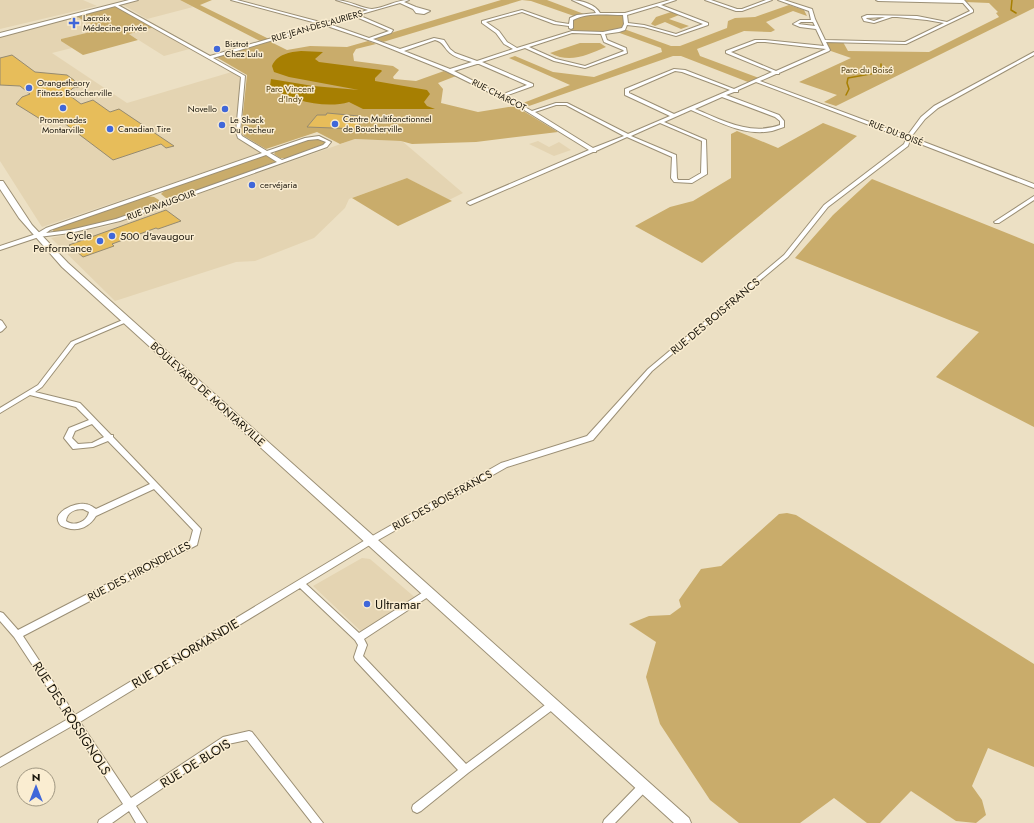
<svg xmlns="http://www.w3.org/2000/svg" width="1034" height="823" font-family="Jost,sans-serif">
  <style>
    .built { fill: #e4d4b2 }
    .green { fill: #c9ac6b }
    .water { fill: #a77f02 }
    .lines { fill: none; stroke-linecap: round; stroke-linejoin: round }
    .stream { stroke: #a77f02; stroke-width: 1.5 }
    .building { fill: #e7bd5a; stroke: #958a70 }
    .street-casing { stroke: #9b8f75; stroke-width: 2 }
    .secondary-casing { stroke: #9b8f75; stroke-width: 2 }
    .street { fill: #fff; fill-rule: evenodd }
    .secondary { fill: #fff; fill-rule: evenodd }
    .poi-dot { fill: #4067d9; stroke: #faedd1; stroke-width: 1.5 }
    .labels { text-anchor: middle; stroke-width: 3; stroke-linejoin: round; paint-order: stroke }
    .far-poi-label { font-size: 9px; fill: #1a160c; stroke: #faedd1; text-anchor: start }
    .far-street-label { font-size: 9px; fill: #1a160c; stroke: #faedd1 }
    .far-park-label { font-size: 9px; fill: #4d3c12; stroke: #faedd1 }
    .poi-label { font-size: 11px; fill: #1a160c; stroke: #faedd1; text-anchor: end }
    .street-label { font-size: 11px; fill: #1a160c; stroke: #faedd1 }
    .near-poi-label { font-size: 13px; fill: #1a160c; stroke: #faedd1; text-anchor: start }
    .near-street-label { font-size: 13px; fill: #1a160c; stroke: #faedd1 }
  </style>
  <rect width="100%" height="100%" fill="#ece0c4"/>
  <path class="built" d="M0,0H83L97,6L0,29Z
    M140,0H180L193,7L147,19L123,5Z
    M75,15L100,30L61,39L72,48L52,53L127,103L235,71L243,76L238,133L240,137L264,152L42,227L0,161V36Z
    M155,27L193,48L164,56L129,34Z
    M355,139L402,141L463,193L449,200L407,178L349,199L345,208L314,238L255,261L236,262L115,301L51,238L108,226Z
    M538,141L549,147L559,142L571,150L554,156L529,144Z
    M362,558L370,559L418,600L366,636L313,586Z"/>
  <path class="green" d="M180,0H212L200,5L269,39L260,41Z
    M501,0H547L584,14H625L624,29L671,46H680L727,28L728,21L735,18L755,17L789,5L804,10L807,16L793,11L766,22L775,30L771,32L744,31L697,49L700,56L759,78L748,82L681,56H673L529,106L523,103L570,85L509,58L515,56L553,72L594,77L662,52L661,48L617,32H572L571,19L574,16L531,1L522,0L383,42L374,38Z
    M964,0H1034V8L836,106L824,102L837,95L799,82L851,58L828,50L825,41L843,42L848,51L929,52L999,17L996,13L998,12L989,3L965,2Z
    M118,6L155,27L129,34L138,40L83,55L61,41V39L99,30L76,16Z
    M671,12L679,15L669,19L689,26L681,29L665,22L655,26L651,24L656,17Z
    M269,41L287,50L310,46L347,47L368,41L376,44L356,49L353,54L354,61L393,66L399,70L393,77L394,79L416,81L444,71L456,76L438,83L443,89L441,103L478,112L515,106L558,132L476,142L412,144L401,141L355,139L340,144L317,132L266,149L244,136L241,132L247,75L216,57Z
    M580,43H600L606,47C587,55 570,64 550,53Z
    M823,123L857,136L702,263L635,226L670,207L693,201L731,178V134L737,131L778,148Z
    M309,139H319L324,141V144L288,158H280L274,154L276,151Z
    M261,156H268L275,160V162L176,198H166L161,194L165,190Z
    M407,178L452,201L398,226L352,198Z
    M872,179L1034,244V427L936,377L979,332L795,258L833,215Z
    M146,196L154,197L159,200V203L115,220L55,233L52,229Z
    M787,513L796,515L1034,664V767L988,748L972,786L982,800L986,815L976,823L956,821L911,791L880,823H867L834,798L800,823H739L710,800L660,724L646,677L656,642L629,624L649,616L670,615L681,607L679,600L701,569L721,566L779,514Z"/>
  <path class="water" d="M301,51L323,52L315,59L319,62L381,70L382,71L375,78V81L427,90L430,94L424,102L427,106L435,109H363L349,102C326,109 290,101 270,86L271,79L313,86L359,90L289,77L274,72L272,66C277,54 290,52 301,51Z"/>
  <g class="lines">
    <path class="stream" d="M1012,0L1011,10L1016,13
      M846,95L849,89L847,83L848,78L881,72V64"/>
  </g>
  <path class="building" d="M12,55L35,72L67,75L82,86L73,88L67,94L73,98L81,104L93,100L110,112L119,109L174,146L166,148L161,144L113,160L64,123L45,122L16,104L22,97L30,94L20,86L0,85V58Z
    M327,113L359,116V129L307,127L317,115H326Z
    M166,210L181,221L158,229L156,228L112,244L114,246L83,257L69,245Z"/>
  <g class="lines">
    <g class="street-casing">
      <path id="street" d="M231,0H237L324,23L368,10L336,0C348,0 363,9 372,9C384,8 396,0 409,0L404,2L416,7L430,11L424,14L416,13L413,9L400,3L358,15L393,30L391,33L373,39L400,49L434,38L444,40L450,49L455,53L477,61L513,49L504,44L496,33L482,23V21L522,10L556,22L569,24L570,18L577,15L596,13L594,10L572,0C581,0 596,5 600,13H625L670,0H676L661,5L708,23V25L676,36L644,27L627,25L625,30L619,32L605,34L607,40L626,48L627,53L585,68L554,61L525,48L482,62L533,84V86L505,96L532,111L556,103H567L628,134L670,116L625,95V89L674,69L685,70L734,89L772,72L726,53V51L755,40H765L824,46L816,29L800,27L793,24L800,20H811L809,11L778,0H784L812,9L815,19L825,40L905,42L944,23L927,20L897,17H892L874,23L864,21L862,17L867,15L917,16L947,22L970,11L963,3L878,1L876,0H964L973,10V12L906,44L826,42L830,50L829,51L779,73V74H776L760,81L907,136L921,117L934,106L1034,52V55L938,108L925,119L911,137L1034,184V188L910,140L908,146L828,207L788,257L652,371L593,440L507,467L373,543L306,584L359,633L425,591L428,590L431,591L432,593L431,595L364,639L367,645L363,656L466,764L549,702L552,701L555,702L557,705L555,708L468,773L421,811L417,813L413,811L412,808L413,805L458,770L355,660L354,657L358,645L355,640L300,588L80,722L131,798L223,737L249,731L252,732L323,823H312L247,740L228,744L136,806L147,823H136L129,811L112,823H98L99,820L123,804L72,726L0,767V758L68,719L14,637L0,621V612L3,613L18,630L190,541L193,530L154,489L96,516C90,526 79,532 67,528C64,527 60,526 59,523C52,512 76,502 85,504C89,504 93,507 96,509L150,484L108,441L93,447L73,449L64,438L69,428L89,420L76,407L30,395L0,413V408L38,385L71,342L125,319H129L130,320L129,321L75,344L42,387L35,392L80,403L111,435H113V437L201,529L197,545L23,636L75,715L367,539L501,463L587,436L648,369L784,255L824,205L904,144L906,139L756,82L738,90V92H734L726,95L779,115L784,121V127C780,128 776,130 772,131C744,137 715,120 691,110L664,122L706,140L707,174L692,183L674,182L671,178L672,157L627,137L596,151V152H593L470,205L467,203L468,202L589,150L521,108L446,71L377,43L324,25L213,58L245,76L240,132L242,136L267,151L305,138L319,136L331,142L327,147L120,221L70,233L39,237L0,250V246L36,234L46,228L262,153L238,138L236,132L241,77L113,5L116,4L210,56L320,24ZM657,6L703,24L676,34L644,25L628,23L627,15ZM522,12L554,24L569,26V28L571,29L573,28V20C588,12 607,15 623,15L624,24L622,28L603,32L572,31L517,48L507,42L499,31L486,22ZM354,16L389,31L369,38L329,24ZM885,17L874,21L867,19L866,18ZM801,22H813L815,26L798,24ZM572,33L601,34L604,42L623,50L624,51L585,66L556,59L529,47ZM435,40C444,42 444,48 450,53C456,58 465,60 472,62L450,69L404,51ZM757,42H765L826,49L776,71L731,52ZM477,64H479L527,85L501,95L454,71ZM675,71L682,72L730,90L674,114L629,93V91ZM722,97L775,117L780,121V125C750,136 722,120 695,109ZM556,105H566L624,136L593,148L535,112ZM660,123L702,141L701,173L689,180H678L677,178L676,155L631,136ZM318,139L326,142L323,145L282,160L270,153L308,140ZM266,155L277,162L116,219L70,230L46,233L50,230ZM92,424L104,437L92,443L78,444L72,438L75,431ZM83,509L89,512C87,522 74,527 66,521C67,512 75,509 83,509Z
        M705,0H711L737,9H742L766,0H772L742,11H736Z
        M1034,196V200L999,223H995L994,222Z
        M0,320L2,321L6,327L2,331L0,332Z
        M643,783L647,784L648,787L647,790L615,823H603L604,820L639,784Z"/>
    </g>
    <g class="secondary-casing">
      <path id="secondary" d="M129,0H138L0,37V33Z
        M0,181H3L32,225L68,263L689,818L691,823H674L62,267L19,218L0,189Z"/>
    </g>
    <use href="#street" class="street"/>
    <use href="#secondary" class="secondary"/>
  </g>
  <g class="poi-dot">
    <path d="M72 17h4v4h4v4h-4v4h-4v-4h-4v-4h4z"/>
    <circle cx="217" cy="49" r="4"/>
    <circle cx="29" cy="88" r="4"/>
    <circle cx="63" cy="108" r="4"/>
    <circle cx="225" cy="109" r="4"/>
    <circle cx="335" cy="124" r="4"/>
    <circle cx="222" cy="125" r="4"/>
    <circle cx="110" cy="129" r="4"/>
    <circle cx="252" cy="185" r="4"/>
    <circle cx="112" cy="236" r="4"/>
    <circle cx="100" cy="241" r="4"/>
    <circle cx="367" cy="604" r="4"/>
  </g>
  <g class="labels">
    <g class="far-poi-label">
      <text x="83" y="21">Lacroix<tspan x="83" dy="10">Médecine privée</tspan></text>
      <text x="225" y="47">Bistrot<tspan x="225" dy="10">Chez Lulu</tspan></text>
      <text x="37" y="86">Orangetheory<tspan x="37" dy="10">Fitness Boucherville</tspan></text>
      <text x="217" y="112" text-anchor="end">Novello</text>
      <text x="343" y="122">Centre Multifonctionnel<tspan x="343" dy="10">de Boucherville</tspan></text>
      <text x="63" y="123" text-anchor="middle">Promenades<tspan x="63" dy="10">Montarville</tspan></text>
      <text x="230" y="123">Le Shack<tspan x="230" dy="10">Du Pecheur</tspan></text>
      <text x="118" y="132">Canadian Tire</text>
      <text x="260" y="188">cervéjaria</text>
    </g>
    <g class="far-street-label">
      <text transform="translate(317 26) rotate(-16)" y="3">RUE JEAN-DESLAURIERS</text>
      <text transform="translate(499 95) rotate(27)" y="3">RUE CHARCOT</text>
      <text transform="translate(896 133) rotate(21)" y="3">RUE DU BOISÉ</text>
      <text transform="translate(161 205) rotate(-20)" y="3">RUE D'AVAUGOUR</text>
    </g>
    <g class="far-park-label">
      <text x="867" y="73">Parc du Boisé</text>
      <text x="290" y="92">Parc Vincent<tspan x="290" dy="10">d'Indy</tspan></text>
    </g>
    <g class="poi-label">
      <text x="92" y="239">Cycle<tspan x="92" dy="13">Performance</tspan></text>
      <text x="120" y="240" text-anchor="start">500 d'avaugour</text>
    </g>
    <g class="street-label">
      <text transform="translate(715 316) rotate(-40)" y="4">RUE DES BOIS-FRANCS</text>
      <text transform="translate(208 394) rotate(42)" y="4">BOULEVARD DE MONTARVILLE</text>
      <text transform="translate(442 500) rotate(-29)" y="4">RUE DES BOIS-FRANCS</text>
      <text transform="translate(139 571) rotate(-28)" y="4">RUE DES HIRONDELLES</text>
    </g>
    <g class="near-poi-label">
      <text x="375" y="609">Ultramar</text>
    </g>
    <g class="near-street-label">
      <text transform="translate(185 653) rotate(-31)" y="5">RUE DE NORMANDIE</text>
      <text transform="translate(72 718) rotate(57)" y="5">RUE DES ROSSIGNOLS</text>
      <text transform="translate(195 763) rotate(-32)" y="5">RUE DE BLOIS</text>
    </g>
  </g>
  <g transform="translate(36 787)"><circle r="19" fill="#faedd1" stroke="#a09782"/>
  <path d="M0-3L7 15L0 10L-7 15Z" fill="#4067d9"/>
  <text y="-6" font-size="11" font-weight="bold" text-anchor="middle" fill="#1a160c">N</text>
  </g>
</svg>
